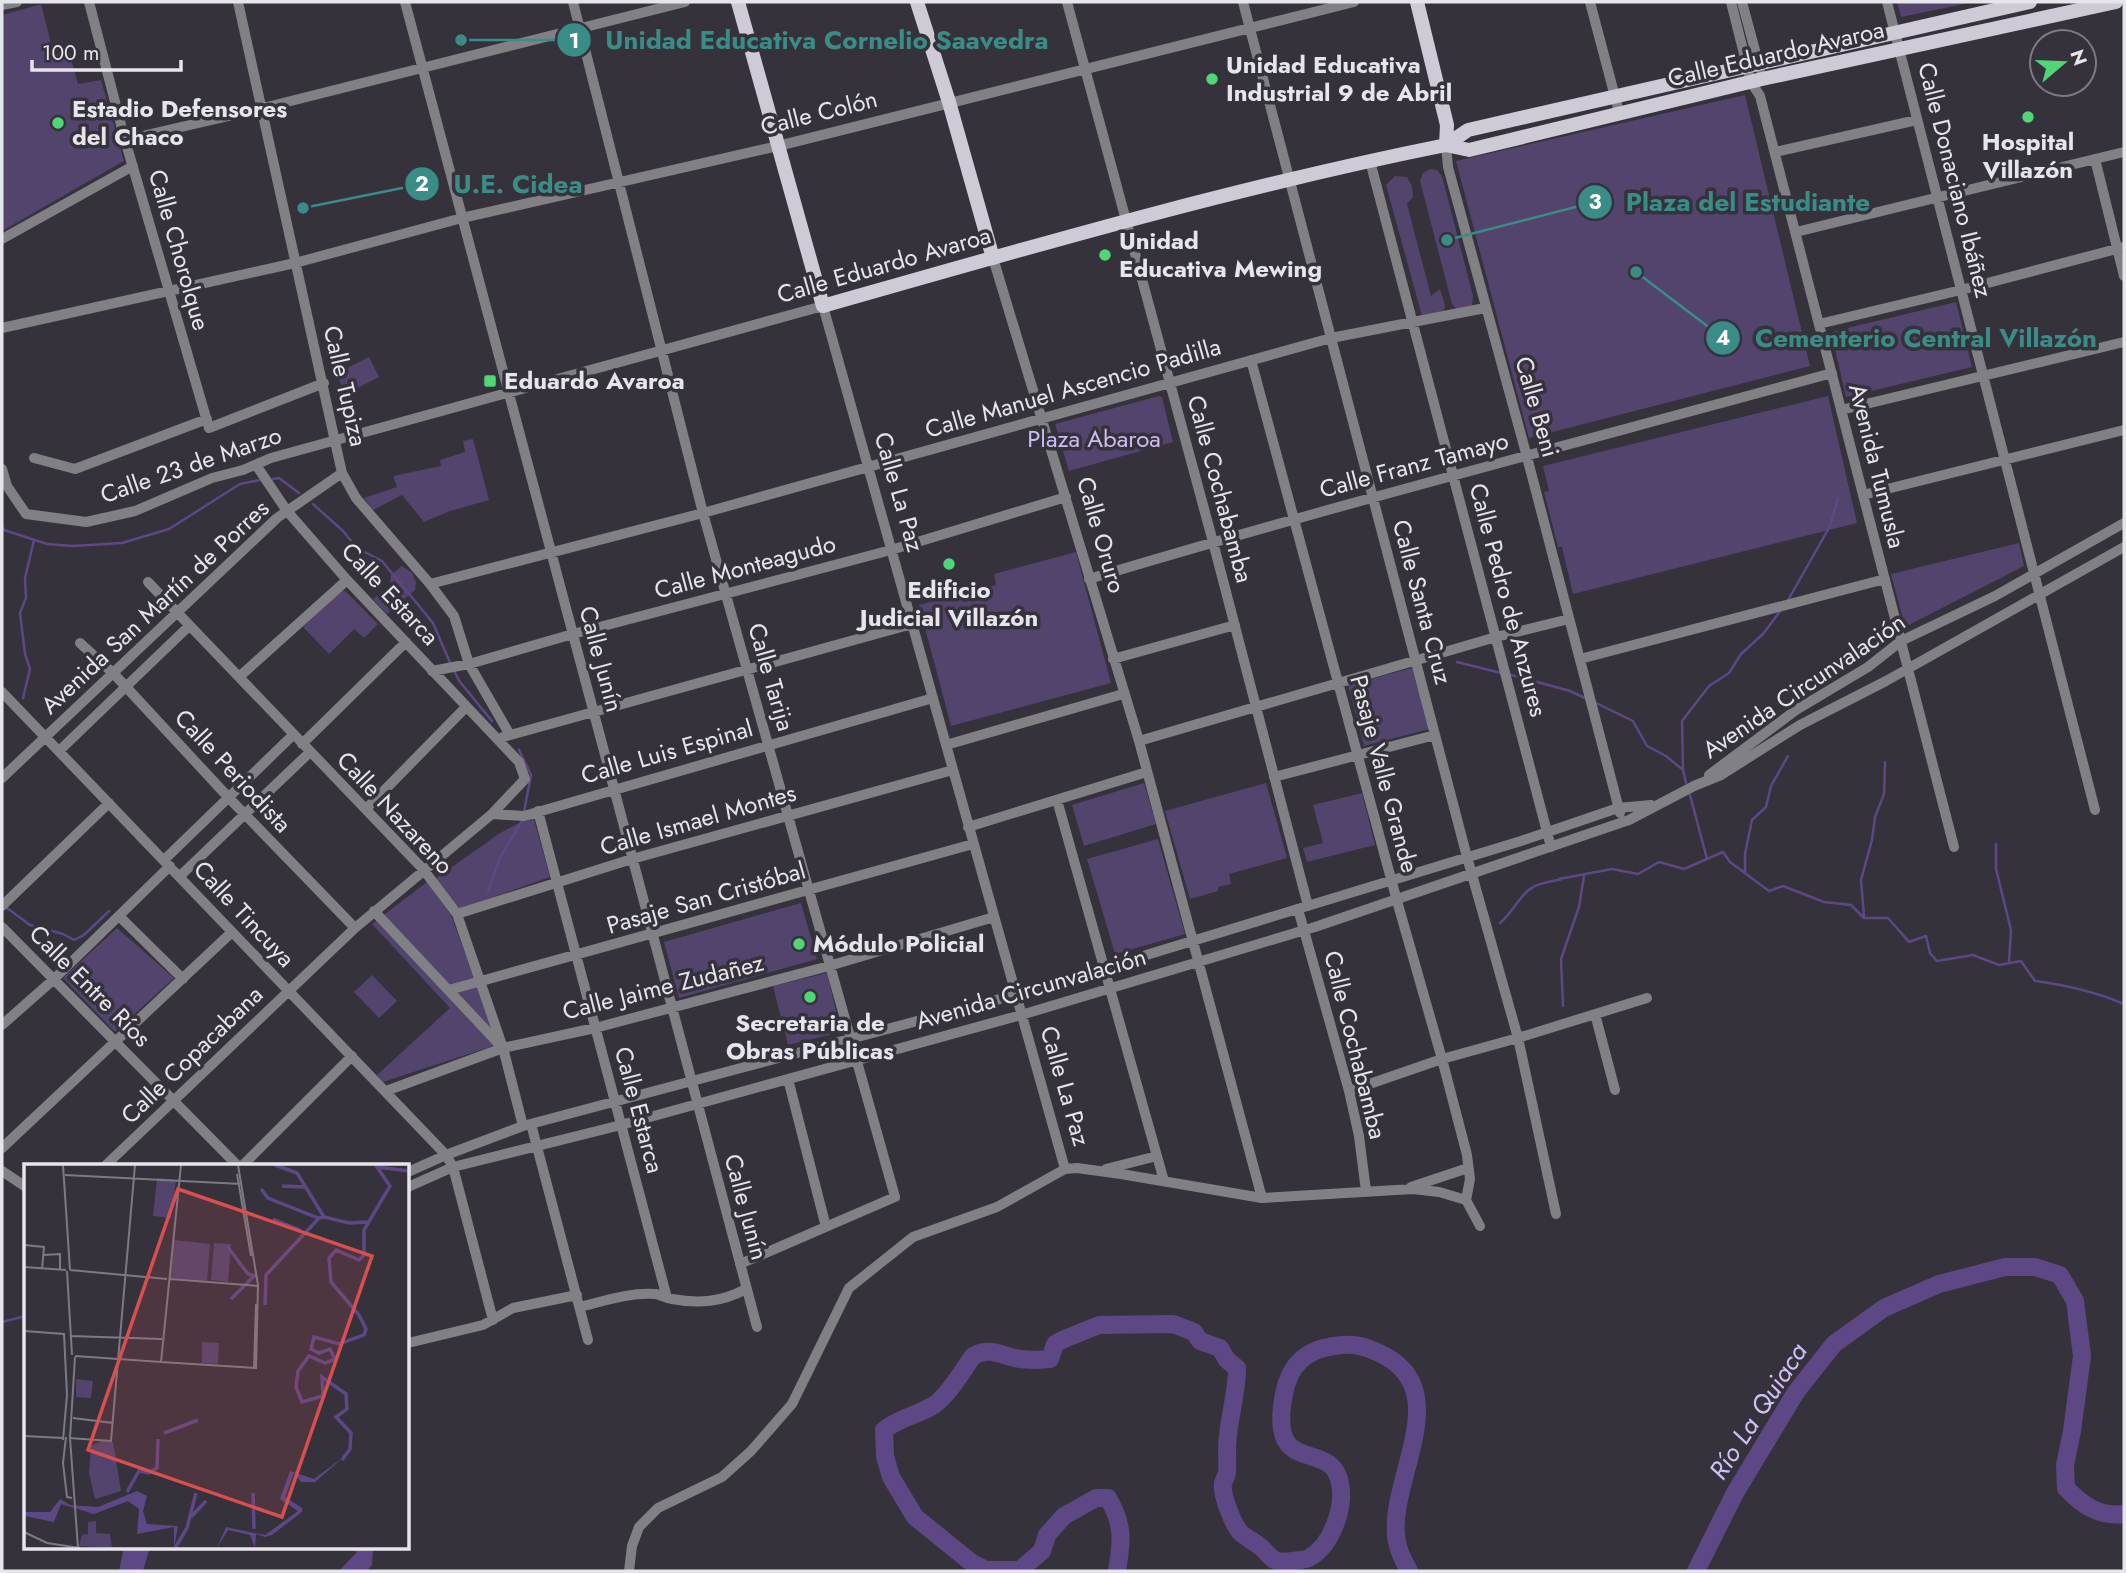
<svg xmlns="http://www.w3.org/2000/svg" width="2126" height="1573" font-family="Jost,sans-serif">
  <style>
    .green { fill: #52446d }
    .water { fill: #5e4785 }
    .lines { fill: none; stroke-linecap: round; stroke-linejoin: round }
    .stream { stroke: #5e4785; stroke-width: 2.5 }
    .river { stroke: #5e4785; stroke-width: 18 }
    .minor { stroke: #818085; stroke-width: 10 }
    .major { stroke: #cecbd6; stroke-width: 14 }
    .poi-dot { fill: #50d674; stroke: #35323c; stroke-width: 2.5 }
    .labels { text-anchor: middle; stroke-width: 7; stroke-linejoin: round; paint-order: stroke }
    .street-label { font-size: 24px; fill: #e7e5ec; stroke: #35323c }
    .poi-label { font-size: 24px; font-weight: bold; fill: #e7e5ec; stroke: #35323c; text-anchor: start }
    .park-label { font-size: 24px; fill: #cebdf4; stroke: #35323c }
    .water-label { font-size: 26px; font-style: italic; fill: #d1c0f7; stroke: #35323c }
    .inset-river { fill: none; stroke: #5e4785; stroke-width: 3.5 }
    .inset-road { fill: none; stroke: #7c7a82; stroke-width: 2 }
    .view { fill: #d94e4f; fill-opacity: 0.15; stroke: #d94e4f; stroke-width: 3.5 }
    .inset-edge { fill: none; stroke: #e7e5ec; stroke-width: 3.5 }
    .leader { fill: none; stroke: #3a8c87; stroke-width: 2.5 }
    .callout-dot { fill: #3a8c87; stroke: #35323c; stroke-width: 2.5 }
    .mark-label { font-size: 21px; text-anchor: middle; font-weight: bold; fill: #fff }
    .callout-label { font-size: 26px; text-anchor: middle; font-weight: bold; fill: #3a8c87; stroke: #35323c; stroke-width: 7; stroke-linejoin: round; paint-order: stroke }
  </style>
  <rect width="100%" height="100%" fill="#35323c"/>
  <path class="green" d="M1897,2H1974L1901,17Z
    M41,4L54,55L69,52L78,84L101,80L124,161L2,231V15Z
    M1745,95L1810,366L1529,438L1456,161Z
    M1430,169L1437,170L1442,176L1473,296L1472,306L1457,309L1452,304L1420,181L1423,173Z
    M1395,176L1407,177L1412,186L1413,197L1407,204L1431,296L1440,289L1445,305L1444,311L1422,316L1386,185Z
    M1956,302L1972,367L1846,397L1831,332Z
    M369,357L379,377L346,394L336,374Z
    M1159,396L1162,397L1173,442L1069,471L1055,424Z
    M1828,396L1857,523L1573,594L1562,547H1558L1544,492L1549,491L1543,466Z
    M473,439L489,500L450,511L424,522L402,495L373,510L364,498L397,487L393,476L441,466L440,460L465,452L463,441Z
    M2019,543L2024,566L1905,627L1891,574Z
    M1076,552L1111,683L951,726L919,605L996,585L994,574Z
    M402,566L412,573L416,582L415,590L387,614L373,599L390,585L391,575Z
    M339,591H345L378,624L364,638L354,629L329,654L303,627Z
    M1412,668L1429,729L1364,746L1348,685Z
    M1144,783L1156,824L1084,846L1072,805Z
    M1266,783L1287,858L1229,874L1231,884L1218,887V891L1190,899L1165,811Z
    M1362,793L1375,845L1307,862L1303,848L1323,843L1313,805Z
    M533,816L550,877L459,909L435,879L500,833Z
    M1158,839L1185,934L1115,954L1087,859Z
    M427,882L451,915L493,1030V1046L383,1082L377,1075L450,1008L372,924Z
    M801,903L817,959L679,998L664,942Z
    M117,928L174,978L115,1032L63,978Z
    M827,973L841,1032L788,1045L773,986Z
    M372,975L397,1001L379,1018L354,992Z"/>
  <path class="water" d="M124,1547H150L143,1571H119Z
    M346,1547H373L372,1565L367,1571H339L357,1552Z"/>
  <g class="lines">
    <path class="stream" d="M273,479L279,478L299,493
      M313,504L343,531L357,548L382,561L433,623L451,665
      M2,526L4,530L47,544L73,546L122,543L169,529L240,484L260,480
      M1787,602L1830,526L1838,498
      M1457,662L1501,673
      M454,671L460,682L492,721
      M1508,674L1570,691L1585,698
      M23,698L30,669L25,654L20,613L26,598L25,578L34,540
      M1594,702L1633,721L1647,746L1666,756L1683,770
      M519,750L531,775L524,812
      M1686,783L1683,770L1682,721L1709,686L1729,673L1741,654L1763,634L1781,610
      M1690,795L1707,859
      M1996,844V869L2011,930L2009,962
      M1745,873V854L1752,820L1766,807L1771,786L1788,756
      M488,891L500,858L523,819
      M7,908L30,925L63,934L74,940L84,935L109,911
      M1864,916L1861,880L1872,840L1875,817L1884,794L1885,762
      M1500,923C1513,913 1520,893 1535,886C1543,882 1554,881 1562,879H1559L1612,869L1638,874L1659,862L1684,869L1723,852L1730,862L1769,891L1783,886L1824,902L1851,905L1864,918H1888L1909,942L1926,936L1930,953L1937,961L1973,955L1999,965L2021,961L2035,981C2066,985 2096,992 2124,1004
      M1563,1006L1561,959L1579,907L1584,876
      M2,1322L26,1316"/>
    <path class="river" d="M1117,1571C1122,1541 1124,1525 1108,1498H1096L1064,1516L1047,1535L1042,1551L1020,1570H986L972,1563L915,1517L891,1477L885,1456L884,1430C899,1418 918,1415 934,1405C948,1396 963,1370 973,1356C987,1348 997,1353 1011,1357C1023,1361 1037,1360 1050,1359L1055,1344L1062,1340L1099,1325L1173,1324L1194,1332L1200,1341L1220,1348L1227,1360L1237,1368C1237,1392 1230,1413 1228,1436C1226,1448 1228,1461 1227,1473C1226,1477 1224,1480 1223,1483C1221,1494 1233,1524 1240,1532C1246,1538 1255,1542 1262,1548C1265,1551 1269,1556 1273,1559C1279,1563 1287,1562 1293,1561C1298,1560 1305,1560 1309,1558C1332,1545 1345,1507 1340,1483C1334,1451 1303,1462 1288,1444C1275,1428 1283,1384 1294,1368C1301,1358 1312,1351 1324,1348C1349,1342 1363,1344 1385,1356C1456,1394 1385,1485 1397,1542C1399,1553 1404,1562 1409,1571
      M1696,1571L1735,1493L1796,1392L1834,1344L1884,1308L1939,1284L2005,1267H2035L2060,1275L2075,1301L2082,1356L2072,1431L2065,1465L2066,1488C2082,1505 2099,1517 2124,1514"/>
    <path class="minor" d="M89,2L125,140L209,428L324,383
      M238,2L342,473L356,498L430,584L454,616L469,664L510,735
      M405,2L757,1327
      M573,2L703,513L895,1197L740,1264
      M1067,2L1213,542L1308,906
      M1243,2L1467,857L1518,1038L1556,1214
      M1590,2L1619,112
      M1731,2L1751,82L1760,96L1954,847
      M1742,2L1760,69
      M1887,2L2095,810
      M2,5L17,2
      M125,140L263,108L685,2
      M1446,145L1448,167L1527,457L1620,813
      M1775,152L1917,120
      M2095,159L2124,276
      M1370,161L1551,847
      M1796,232L2124,152
      M2,239L133,166
      M993,258L1139,741L1262,1198
      M1819,324L1961,290L2124,247
      M2,328L295,263L462,218L778,146L1354,2
      M1251,360L1397,901L1442,1059L1467,1155L1470,1179L1466,1200
      M1841,410L2124,342
      M34,458L75,469L207,419
      M2,469L7,486L26,514L86,522L135,511L212,478L243,470L271,458L823,306L1065,1169
      M1863,495L2124,430
      M1089,579C1335,505 1584,441 1832,373
      M148,582L423,869L457,914L503,1048L523,1126
      M430,584L703,513L1331,338L1485,308
      M80,643L114,674L229,798L355,928
      M1113,659L1235,625
      M1580,659L1885,579
      M432,671L469,664L573,634L891,550L1066,497
      M239,677L347,580
      M2,692L446,1155L453,1167L493,1320
      M503,737L912,624
      M1139,741L1496,637L1569,619
      M302,744L406,642
      M946,745L1123,694
      M59,751L189,626
      M1709,775L1796,710L1868,667L1901,641L1995,596L2124,523
      M1274,777L1435,735
      M2,778L277,518L342,473
      M1057,800L1164,1181
      M366,809L466,707
      M538,811L667,1298
      M492,814L524,816L933,698
      M968,827L1147,772
      M164,860L293,735
      M180,876L310,752
      M2,906L109,803
      M1298,909L1349,1091L1359,1136L1366,1191
      M374,911L499,1044
      M457,914L632,859L953,770
      M119,916L183,979
      M2,927L237,1165
      M449,990L973,844
      M1595,1014L1615,1090
      M2,1025L53,980L170,866
      M788,1079L826,1227
      M386,1091L503,1048L595,1028L829,966L994,917
      M1349,1091L1442,1059L1518,1038L1647,998
      M531,1124L588,1340
      M2,1148L232,932
      M106,1165L355,928L492,814L525,779L519,762L347,580L287,511L256,465
      M243,1165L352,1056
      M1106,1169L1157,1156
      M2,1171L26,1187
      M408,1172L446,1155L523,1126L1015,995L1521,841L1618,808L1651,805
      M408,1187L453,1167L621,1125L1021,1015L1315,927L1629,820L1694,786L1721,775L1800,725L1886,681L2124,547
      M1411,1187L1468,1168
      M580,1307C604,1301 630,1292 656,1294C661,1295 666,1298 672,1299C699,1304 722,1302 746,1289
      M408,1343L483,1325L513,1308L577,1295
      M629,1571L632,1546L639,1527L658,1508L722,1477L751,1451L792,1404L849,1288L913,1237L997,1207L1065,1169L1077,1168L1121,1174L1262,1198L1413,1189L1439,1192L1466,1200L1480,1226"/>
    <path class="major" d="M738,2L823,306C1030,247 1236,187 1446,145L1469,150L1762,79L2116,2
      M917,2L949,102L993,258
      M1417,2L1447,125L1446,145
      M1446,145L1468,130L2030,2"/>
  </g>
  <g class="poi-dot">
    <circle cx="1212" cy="79" r="7"/>
    <circle cx="2028" cy="117" r="7"/>
    <circle cx="58" cy="123" r="7"/>
    <circle cx="1105" cy="255" r="7"/>
    <rect x="483" y="374" width="14" height="14" rx="3.5"/>
    <circle cx="949" cy="564" r="7"/>
    <circle cx="799" cy="944" r="7"/>
    <circle cx="810" cy="997" r="7"/>
  </g>
  <g class="labels">
    <g class="street-label">
      <text transform="translate(1776 54) rotate(-13)" y="8">Calle Eduardo Avaroa</text>
      <text transform="translate(819 113) rotate(-14)" y="8">Calle Colón</text>
      <text transform="translate(1955 180) rotate(76)" y="8">Calle Donaciano Ibáñez</text>
      <text transform="translate(179 250) rotate(74)" y="8">Calle Chorolque</text>
      <text transform="translate(884 265) rotate(-16)" y="8">Calle Eduardo Avaroa</text>
      <text transform="translate(345 386) rotate(77)" y="8">Calle Tupiza</text>
      <text transform="translate(1073 388) rotate(-16)" y="8">Calle Manuel Ascencio Padilla</text>
      <text transform="translate(1537 407) rotate(74)" y="8">Calle Beni</text>
      <text transform="translate(191 465) rotate(-19)" y="8">Calle 23 de Marzo</text>
      <text transform="translate(1414 465) rotate(-15)" y="8">Calle Franz Tamayo</text>
      <text transform="translate(1877 466) rotate(76)" y="8">Avenida Tumusla</text>
      <text transform="translate(1220 489) rotate(75)" y="8">Calle Cochabamba</text>
      <text transform="translate(899 492) rotate(74)" y="8">Calle La Paz</text>
      <text transform="translate(1101 535) rotate(74)" y="8">Calle Oruro</text>
      <text transform="translate(745 567) rotate(-15)" y="8">Calle Monteagudo</text>
      <text transform="translate(390 594) rotate(47)" y="8">Calle Estarca</text>
      <text transform="translate(1508 600) rotate(75)" y="8">Calle Pedro de Anzures</text>
      <text transform="translate(1422 602) rotate(75)" y="8">Calle Santa Cruz</text>
      <text transform="translate(155 607) rotate(-43)" y="8">Avenida San Martín de Porres</text>
      <text transform="translate(601 659) rotate(75)" y="8">Calle Junín</text>
      <text transform="translate(771 677) rotate(74)" y="8">Calle Tarija</text>
      <text transform="translate(1804 686) rotate(-34)" y="8">Avenida Circunvalación</text>
      <text transform="translate(667 752) rotate(-16)" y="8">Calle Luis Espinal</text>
      <text transform="translate(233 771) rotate(47)" y="8">Calle Periodista</text>
      <text transform="translate(1384 774) rotate(75)" y="8">Pasaje Valle Grande</text>
      <text transform="translate(395 813) rotate(47)" y="8">Calle Nazareno</text>
      <text transform="translate(698 820) rotate(-16)" y="8">Calle Ismael Montes</text>
      <text transform="translate(706 898) rotate(-16)" y="8">Pasaje San Cristóbal</text>
      <text transform="translate(244 914) rotate(47)" y="8">Calle Tincuya</text>
      <text transform="translate(90 986) rotate(45)" y="8">Calle Entre Ríos</text>
      <text transform="translate(663 987) rotate(-14)" y="8">Calle Jaime Zudañez</text>
      <text transform="translate(1031 989) rotate(-16)" y="8">Avenida Circunvalación</text>
      <text transform="translate(1355 1045) rotate(76)" y="8">Calle Cochabamba</text>
      <text transform="translate(192 1055) rotate(-44)" y="8">Calle Copacabana</text>
      <text transform="translate(1065 1086) rotate(74)" y="8">Calle La Paz</text>
      <text transform="translate(639 1110) rotate(75)" y="8">Calle Estarca</text>
      <text transform="translate(746 1207) rotate(75)" y="8">Calle Junín</text>
    </g>
    <g class="poi-label">
      <text x="1226" y="73">Unidad Educativa<tspan x="1226" dy="28">Industrial 9 de Abril</tspan></text>
      <text x="72" y="117">Estadio Defensores<tspan x="72" dy="28">del Chaco</tspan></text>
      <text x="2028" y="150" text-anchor="middle">Hospital<tspan x="2028" dy="28">Villazón</tspan></text>
      <text x="1119" y="249">Unidad<tspan x="1119" dy="28">Educativa Mewing</tspan></text>
      <text x="504" y="389">Eduardo Avaroa</text>
      <text x="949" y="598" text-anchor="middle">Edificio<tspan x="949" dy="28">Judicial Villazón</tspan></text>
      <text x="813" y="952">Módulo Policial</text>
      <text x="810" y="1031" text-anchor="middle">Secretaria de<tspan x="810" dy="28">Obras Públicas</tspan></text>
    </g>
    <g class="park-label">
      <text x="1094" y="447">Plaza Abaroa</text>
    </g>
    <g class="water-label">
      <text transform="translate(1758 1411) rotate(-57)" y="9">Río La Quiaca</text>
    </g>
  </g>
  <g transform="translate(24 1164)">
    <rect width="385" height="385" fill="#35323c"/>
    <path d="M133,14L152,16L147,54L129,52ZM150,76L186,80L183,117L146,114ZM190,79L207,80L204,118L187,116ZM178,178L195,179L194,200L178,199ZM52,215L69,217L67,234L52,233ZM78,277L89,278L97,327L71,335L65,309L67,282ZM72,357V369L86,370L88,384L55,382L58,371L64,370V358Z" fill="#52446d"/>
    <path d="M321,292L291,318H277L270,309L261,333L278,344V348L248,371L241,373L232,370L231,384L226,371L204,366L193,384L202,363L241,371L274,347L256,335L266,307L290,315ZM113,327L123,332L119,347L123,360L154,362L150,384V363L113,370L115,345L104,337L70,350L37,340L30,358L0,352V348H26L36,335L46,341L74,343Z" fill="#5e4785"/>
    <path class="inset-river" d="M251,1L273,9L300,53L325,59L344,58M258,22L281,23M237,25L244,34L294,54L300,53M249,55L276,66M203,82L224,110L232,112M207,135L230,112M241,141L242,111L295,54M140,269L174,256M318,296L326,285L327,269L312,253L323,245L322,230L298,213L299,232L278,238L272,223L274,207L285,192L301,199L311,195L306,185L295,189L287,185L290,173L315,180L340,171L342,165L335,151L307,118L305,94L312,86L335,96L340,91V66L366,22L353,3L385,7M103,328L115,307L125,309L133,304L134,275M229,329L230,365M167,353L182,337M151,384L163,364L172,329"/>
    <path class="inset-road" d="M39,1L46,106M213,10L227,92M41,11L217,20M0,81L20,83L18,105M19,91L36,90V106M0,103L42,106M46,106L143,115M43,107L48,191M146,115L234,122M0,167L40,170L43,231L39,276M46,172L138,175M51,192L137,198L157,1M51,193L46,274L54,384M137,198L232,204L234,121L214,1M230,204L232,140M49,254L89,259M0,272L39,274M42,273L39,299L43,333L48,334M45,274L87,277L111,1M0,368L23,379L56,384"/>
    <path class="view" d="M154,25L348,92L258,353L64,286Z"/>
    <rect width="385" height="385" class="inset-edge"/>
  </g>
  <path class="leader" d="M461 40L574 40M303 208L422 184M1447 240L1595 202M1636 272L1723 338"/>
  <g class="callout-dot">
    <circle cx="461" cy="40" r="7"/>
    <circle cx="303" cy="208" r="7"/>
    <circle cx="1447" cy="240" r="7"/>
    <circle cx="1636" cy="272" r="7"/>
    <circle cx="574" cy="40" r="18"/>
    <circle cx="422" cy="184" r="18"/>
    <circle cx="1595" cy="202" r="18"/>
    <circle cx="1723" cy="338" r="18"/>
  </g>
  <g class="mark-label">
    <text x="574" y="48">1</text>
    <text x="422" y="191">2</text>
    <text x="1595" y="209">3</text>
    <text x="1723" y="345">4</text>
  </g>
  <g class="callout-label">
    <text x="827" y="49">Unidad Educativa Cornelio Saavedra</text>
    <text x="518" y="193">U.E. Cidea</text>
    <text x="1748" y="211">Plaza del Estudiante</text>
    <text x="1926" y="347">Cementerio Central Villazón</text>
  </g>
  <rect width="2126" height="1573" fill="none" stroke="#e7e5ec" stroke-width="7"/>
  <g transform="translate(2063 63) rotate(71)"><circle r="33" fill="#35323c" stroke="#7c7a82" stroke-width="2"/>
  <path d="M0-5L12 26L0 18L-12 26Z" fill="#50d674"/>
  <text y="-10" font-size="19" font-weight="bold" text-anchor="middle" fill="#e7e5ec">N</text>
  </g>
  <path d="M32 60v10h149v-10" fill="none" stroke="#e7e5ec" stroke-width="3.5"/>
  <text x="42" y="60" font-size="21" fill="#e7e5ec" stroke="#35323c" stroke-width="5" paint-order="stroke">100 m</text>
</svg>
